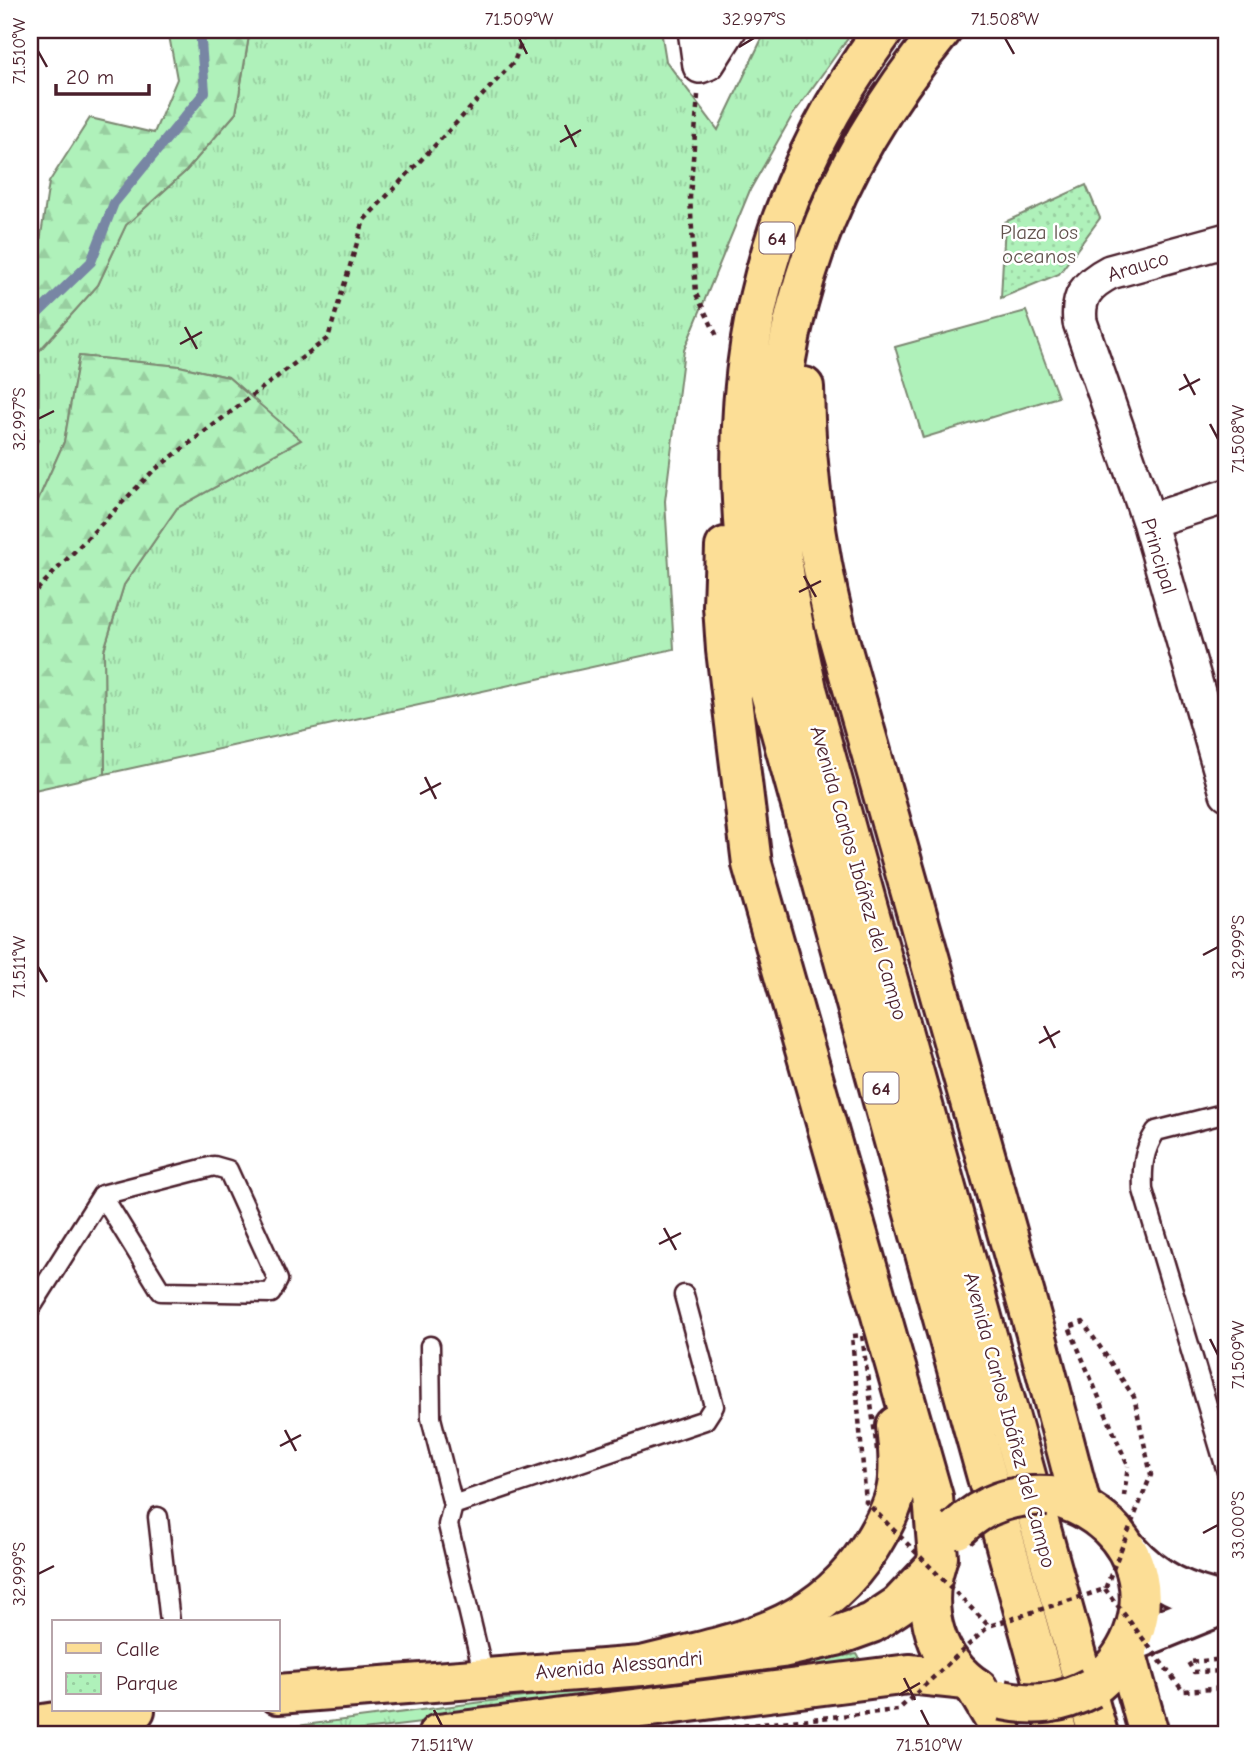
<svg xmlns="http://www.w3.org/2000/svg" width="1257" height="1764" font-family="'Comic Neue',sans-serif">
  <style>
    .grass { fill: url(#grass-tufts); stroke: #7c8872; stroke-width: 2 }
    .forest { fill: url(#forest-firs); stroke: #7c8872; stroke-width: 2 }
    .park { fill: url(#park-dots); stroke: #7c8872; stroke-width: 2 }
    .pitch { fill: #aff1ba; stroke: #7c8872; stroke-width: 2 }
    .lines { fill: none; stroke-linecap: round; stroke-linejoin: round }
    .stream { stroke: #7886a4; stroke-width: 10 }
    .service-casing { stroke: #4a1f2b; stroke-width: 23 }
    .minor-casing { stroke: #4a1f2b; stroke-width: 38 }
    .tertiary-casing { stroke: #4a1f2b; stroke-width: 44 }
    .primary-casing { stroke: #4a1f2b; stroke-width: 44 }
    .trunk-casing { stroke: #4a1f2b; stroke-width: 44 }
    .path { stroke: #4a1f2b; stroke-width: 4.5; stroke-dasharray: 5 5; stroke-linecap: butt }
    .service { stroke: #fff; stroke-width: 18 }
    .minor { stroke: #fff; stroke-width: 33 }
    .tertiary { stroke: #fff; stroke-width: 38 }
    .primary { stroke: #fcde96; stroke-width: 38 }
    .trunk { stroke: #fcde96; stroke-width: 38 }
    .primary-bridge-casing { stroke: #4a1f2b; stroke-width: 44; stroke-linecap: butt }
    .path-bridge { stroke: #4a1f2b; stroke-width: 4.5; stroke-dasharray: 5 5; stroke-linecap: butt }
    .primary-bridge { stroke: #fcde96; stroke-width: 38 }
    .ticks { fill: none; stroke: #4a1f2b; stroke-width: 2.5 }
    .labels { text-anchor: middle; stroke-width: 5; stroke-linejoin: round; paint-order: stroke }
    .shield { fill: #fff; stroke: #80626b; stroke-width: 2 }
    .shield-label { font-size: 19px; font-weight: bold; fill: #4a1f2b }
    .park-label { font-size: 21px; fill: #63544f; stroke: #fff }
    .street-label { font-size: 21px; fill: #4a1f2b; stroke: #fff }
    .neatline { fill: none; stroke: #4a1f2b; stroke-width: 2.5 }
    .ticks-label { font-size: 18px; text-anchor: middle; fill: #4a1f2b }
  </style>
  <defs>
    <pattern id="grass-tufts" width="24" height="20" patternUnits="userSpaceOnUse" patternTransform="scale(1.75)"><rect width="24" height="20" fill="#aff1ba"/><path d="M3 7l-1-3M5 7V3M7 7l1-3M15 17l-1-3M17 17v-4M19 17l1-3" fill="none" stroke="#98cea0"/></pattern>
    <pattern id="forest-firs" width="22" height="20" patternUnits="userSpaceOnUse" patternTransform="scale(1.75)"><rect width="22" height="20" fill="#aff1ba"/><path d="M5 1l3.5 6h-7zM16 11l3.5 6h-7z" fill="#98cea0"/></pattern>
    <pattern id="park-dots" width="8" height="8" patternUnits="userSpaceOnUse" patternTransform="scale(1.75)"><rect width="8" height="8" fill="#aff1ba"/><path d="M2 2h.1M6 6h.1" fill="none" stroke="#98cea0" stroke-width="1.8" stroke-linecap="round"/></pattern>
  </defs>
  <rect width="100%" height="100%" fill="#fff"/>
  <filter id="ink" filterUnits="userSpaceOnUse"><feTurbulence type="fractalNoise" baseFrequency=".0143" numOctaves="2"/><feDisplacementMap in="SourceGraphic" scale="14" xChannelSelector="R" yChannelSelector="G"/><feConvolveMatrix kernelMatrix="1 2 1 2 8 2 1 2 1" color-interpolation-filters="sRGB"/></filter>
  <g filter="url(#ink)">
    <path class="grass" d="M250,30H661L666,61L718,130L766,30H854L792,116L750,190L684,350L665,501L674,649L105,774L104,650L124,585L177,508L300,440L228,377L179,366L79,356L64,442L30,518V456L38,440L39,351L98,285L126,225L186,171L236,113Z
      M857,1654L861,1661L764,1671L480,1716L329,1734H235Z"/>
    <path class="forest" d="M168,30H250L236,113L186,171L126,225L98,285L39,351L38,440L30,456V281L35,275L49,182L90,118L154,133L177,79Z
      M79,356L179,366L228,377L301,440L177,508L124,585L104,650L105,774L30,791V518L64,442Z"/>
    <path class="park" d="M1086,185L1100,218L1059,274L1001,298L1005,222Z"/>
    <path class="pitch" d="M1026,311L1058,397L923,438L895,347Z"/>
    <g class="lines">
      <path class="stream" d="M30,321L91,262L114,203L205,92L200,30"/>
      <g class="service-casing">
        <path id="service" d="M1227,1113L1156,1131C1143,1151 1142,1167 1143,1190L1227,1472
          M30,1309L102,1195L214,1166L228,1170L278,1280L271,1293L161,1291L102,1195
          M430,1346L431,1418L453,1505
          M158,1517L170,1622
          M484,1676L448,1525L453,1505L705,1420L714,1406L684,1295"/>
      </g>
      <g class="minor-casing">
        <path id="minor" d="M695,30L700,66L708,63L729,30
          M1227,240L1110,272C1087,284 1077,296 1080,322L1149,521L1227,793
          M1149,521L1227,496"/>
      </g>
      <g class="tertiary-casing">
        <path id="tertiary" d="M1128,1550C1155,1581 1187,1595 1227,1603
          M1131,1642L1227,1603"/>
      </g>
      <g class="primary-casing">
        <path id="primary" d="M1049,1496C1148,1518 1172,1627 1091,1688
          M936,1563C921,1610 935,1661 978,1689
          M1126,1651L1149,1734
          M278,1694L642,1666L782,1648L836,1636L872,1623L899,1605L935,1567
          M30,1726L135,1710
          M438,1734L909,1674L966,1680"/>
      </g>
      <g class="trunk-casing">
        <path id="trunk" d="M884,30C737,229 714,446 767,682L1058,1734
          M942,30C828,168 771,320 777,500C779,563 794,627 807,689L1098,1734
          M804,387C805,469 816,546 835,625L1036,1334L1081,1505
          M725,547L723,606L726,650L752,864L933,1497L938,1557
          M642,1666C734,1642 815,1634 870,1547C900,1499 902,1481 896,1426
          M975,1687L1003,1734"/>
      </g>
      <path class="path" d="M698,95L690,197L696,294L717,336
        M30,597L153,471L328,338L364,220L514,62L526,30
        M1124,1496L1128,1466
        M1227,1659L1188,1662L1194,1672L1227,1671"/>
      <use href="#service" class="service"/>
      <use href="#minor" class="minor"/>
      <use href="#tertiary" class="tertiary"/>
      <use href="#primary" class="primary"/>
      <use href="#trunk" class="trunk"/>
      <g class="primary-bridge-casing">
        <path id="primary-bridge" d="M957,1529C984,1503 1013,1494 1049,1496
          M1002,1700C1036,1707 1061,1704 1091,1688"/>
      </g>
      <path class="path-bridge" d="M877,1450L862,1335L852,1336L866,1502L989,1626L1105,1589L1151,1475L1134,1397L1083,1322L1069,1327L1128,1466
        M1105,1589L1183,1691L1227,1688
        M664,1734L898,1710L989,1626"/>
      <use href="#primary-bridge" class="primary-bridge"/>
    </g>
  </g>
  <path class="ticks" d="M519,38L527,54M1005,38L1014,54M739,47L754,38M38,51L47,67M565,125L576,147M560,142L581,130M185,327L197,349M180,344L202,332M1184,374L1195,395M1179,390L1200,379M38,419L54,411M1210,424L1218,439M804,576L816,597M799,592L821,581M425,777L436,799M420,794L441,783M1203,955L1218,947M38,967L47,982M1044,1026L1055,1048M1039,1043L1060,1031M664,1228L676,1250M659,1244L681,1233M1210,1339L1218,1355M285,1430L296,1451M280,1446L301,1435M1203,1533L1218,1525M38,1574L54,1566M904,1678L915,1700M899,1695L920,1683M434,1710L442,1726M921,1710L929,1726"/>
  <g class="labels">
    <g class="shield">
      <rect x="759.5" y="222.5" width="35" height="31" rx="5"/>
      <rect x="863.5" y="1072.5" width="35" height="31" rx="5"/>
    </g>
    <g class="shield-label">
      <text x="777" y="245">64</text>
      <text x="881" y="1095">64</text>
    </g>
    <g class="park-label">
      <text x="1039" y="239">Plaza los<tspan x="1039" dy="24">oceanos</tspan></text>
    </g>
    <g class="street-label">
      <text transform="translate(1138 266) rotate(-17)" y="7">Arauco</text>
      <text transform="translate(1159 556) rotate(73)" y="7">Principal</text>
      <text transform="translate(859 873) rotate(74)" y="7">Avenida Carlos Ibáñez del Campo</text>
      <text transform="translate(1010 1420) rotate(75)" y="7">Avenida Carlos Ibáñez del Campo</text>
      <text transform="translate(619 1665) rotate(-5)" y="7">Avenida Alessandri</text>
    </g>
  </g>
  <rect width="1257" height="1764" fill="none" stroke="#fff" stroke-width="77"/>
  <rect x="52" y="1620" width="228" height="91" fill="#ffffff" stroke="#b7a5aa" stroke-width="2"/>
  <rect x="66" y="1643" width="35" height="10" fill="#fcde96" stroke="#b7a5aa" stroke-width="2"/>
  <text x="116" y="1656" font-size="21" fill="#4a1f2b">Calle</text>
  <rect x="66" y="1673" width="35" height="21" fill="url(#park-dots)" stroke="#b7a5aa" stroke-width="2"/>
  <text x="116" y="1690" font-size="21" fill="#4a1f2b">Parque</text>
  <path d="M56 84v10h93v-10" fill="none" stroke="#4a1f2b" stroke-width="3.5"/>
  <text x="66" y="84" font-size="21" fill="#4a1f2b" stroke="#ffffff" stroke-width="5" paint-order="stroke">20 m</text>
  <rect x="38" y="38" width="1180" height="1688" class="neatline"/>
  <g class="ticks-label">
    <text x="519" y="25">71.509°W</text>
    <text x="754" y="25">32.997°S</text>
    <text x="1005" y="25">71.508°W</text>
    <text transform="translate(19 51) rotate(-90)" y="6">71.510°W</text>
    <text transform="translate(19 419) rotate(-90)" y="6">32.997°S</text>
    <text transform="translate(1238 439) rotate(-90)" y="6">71.508°W</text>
    <text transform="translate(1238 947) rotate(-90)" y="6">32.999°S</text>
    <text transform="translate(19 967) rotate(-90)" y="6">71.511°W</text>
    <text transform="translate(1238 1355) rotate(-90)" y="6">71.509°W</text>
    <text transform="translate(1238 1525) rotate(-90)" y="6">33.000°S</text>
    <text transform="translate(19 1574) rotate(-90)" y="6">32.999°S</text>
    <text x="442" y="1751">71.511°W</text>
    <text x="929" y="1751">71.510°W</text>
  </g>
</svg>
